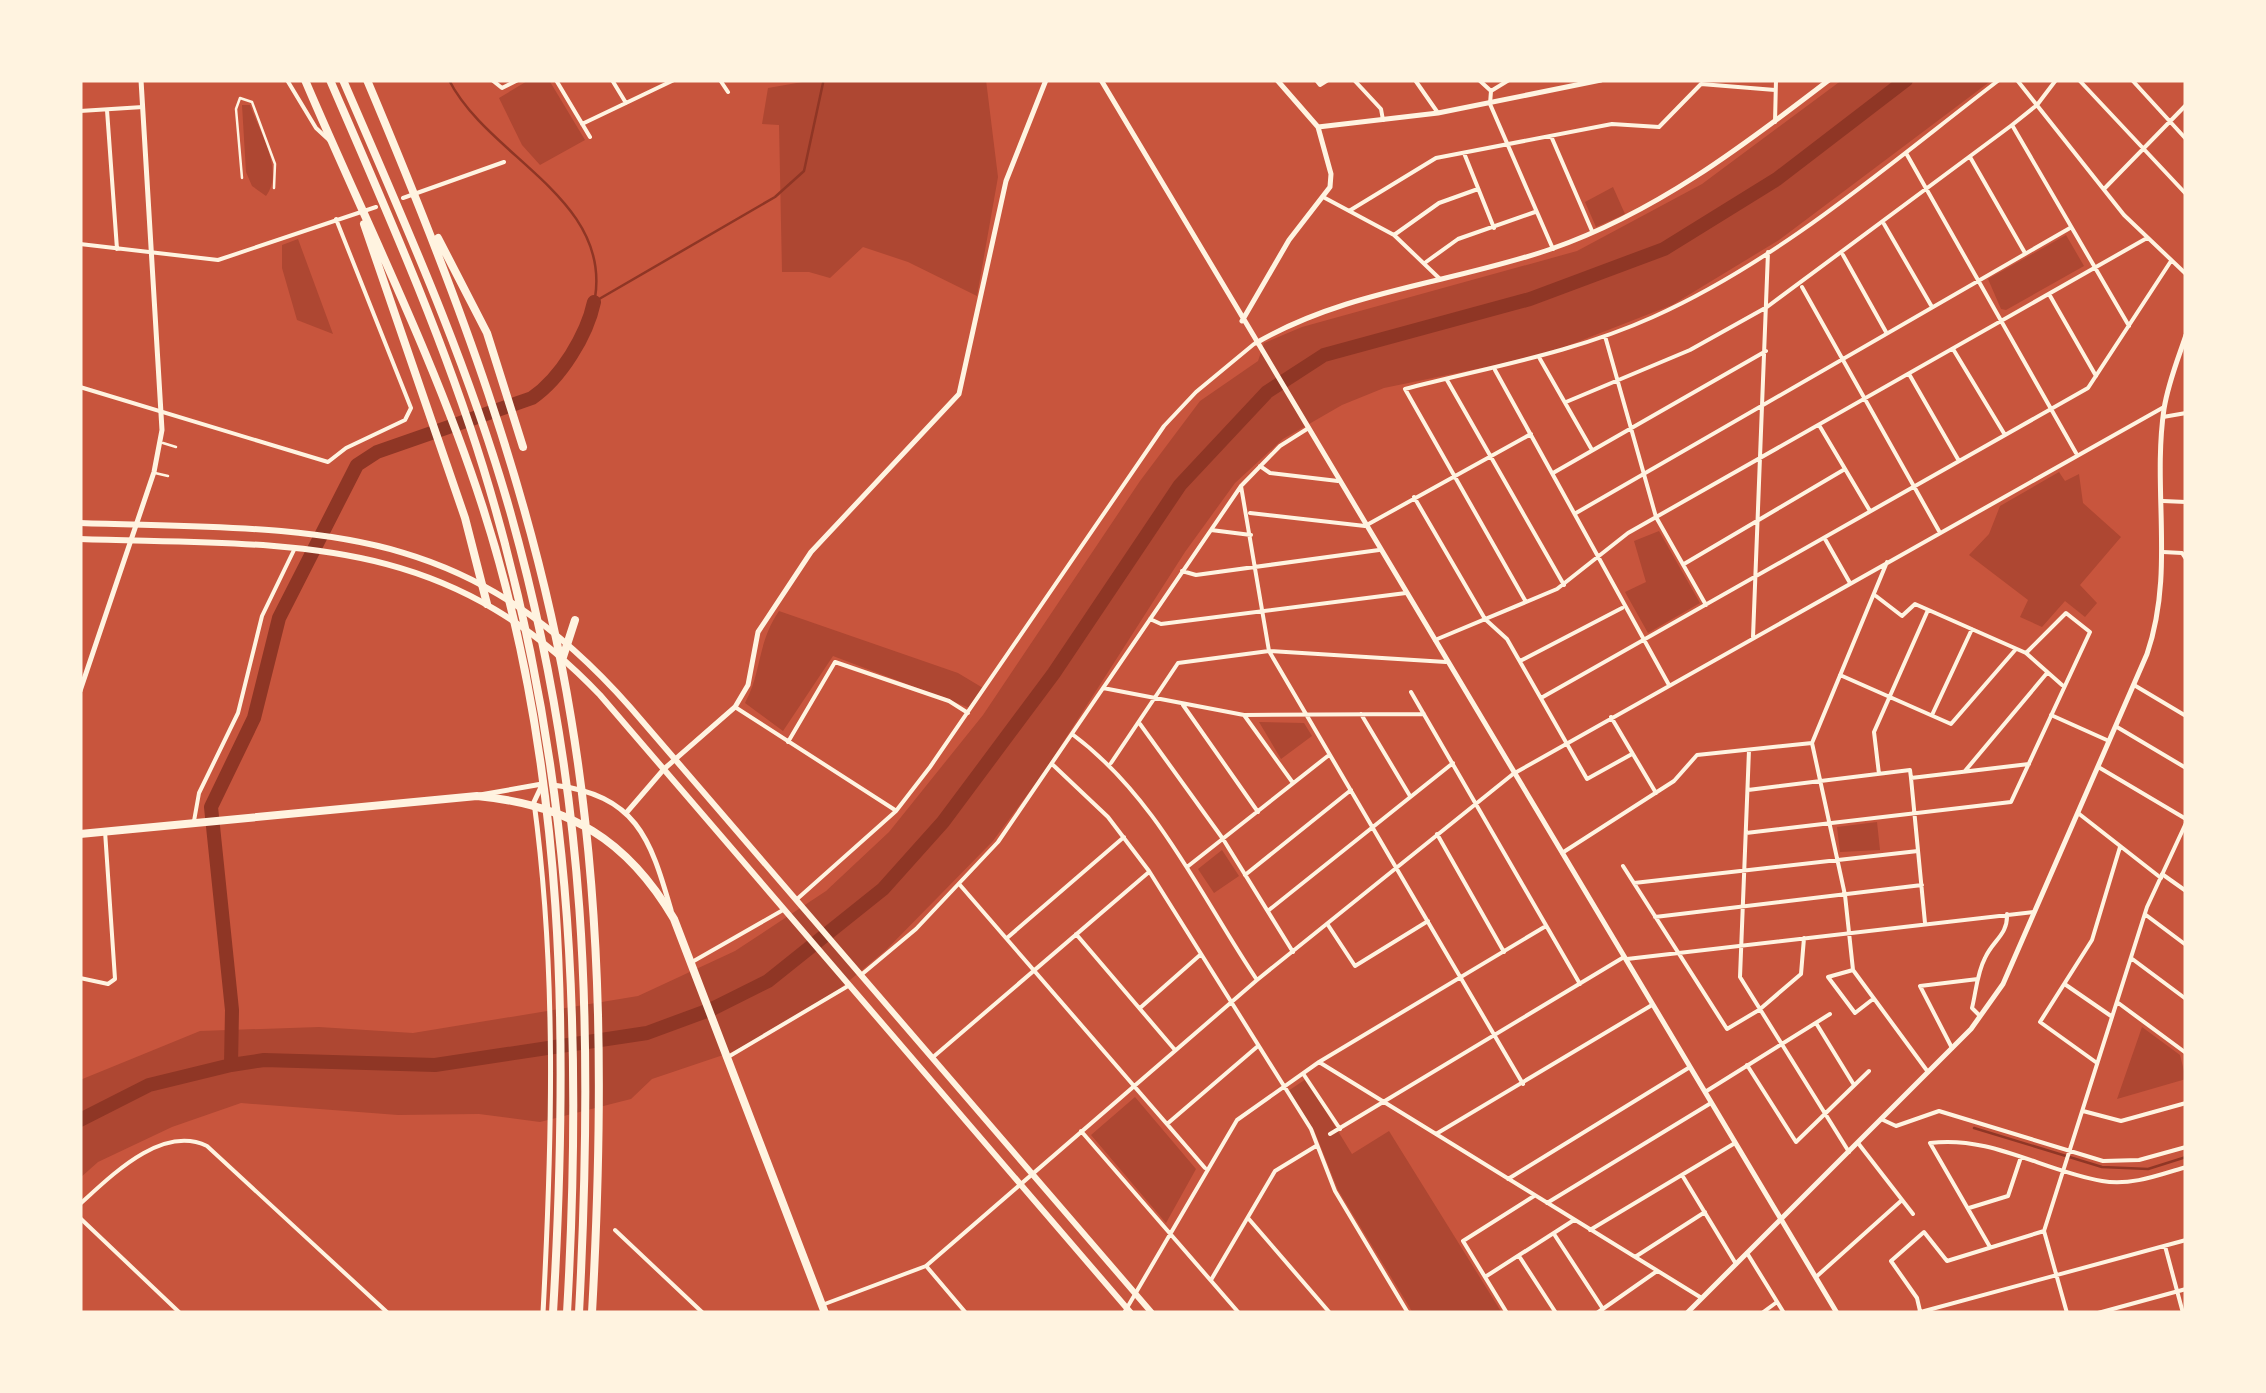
<svg xmlns="http://www.w3.org/2000/svg" width="2266" height="1393" font-family="'Noto Sans',sans-serif">
  <style>
    .green { fill: #ae4732 }
    .lines { fill: none; stroke-linecap: round; stroke-linejoin: round }
    .stream { stroke: #8f3625; stroke-width: 2.5 }
    .river { stroke: #8f3625; stroke-width: 14 }
    .service { stroke: #fff3e0; stroke-width: 2.5 }
    .pedestrian { stroke: #fff3e0; stroke-width: 2.5 }
    .minor { stroke: #fff3e0; stroke-width: 4 }
    .tertiary { stroke: #fff3e0; stroke-width: 5 }
    .primary { stroke: #fff3e0; stroke-width: 6 }
    .trunk { stroke: #fff3e0; stroke-width: 8 }
    .motorway { stroke: #fff3e0; stroke-width: 8 }
  </style>
  <rect width="100%" height="100%" fill="#c8553d"/>
  <path class="green" d="M529,80H549L585,140L540,165L522,145L499,98Z
    M814,80H986L998,177L977,296L908,262L863,247L830,278L809,272H782L779,125L762,124L768,88Z
    M1842,80H1992L1779,240L1672,305L1544,355L1384,388L1342,405L1283,439L1235,483L1185,552L1044,772L993,841L886,950L832,995L789,1022L732,1052L652,1079L631,1099L540,1122L479,1114L398,1115L241,1103L172,1127L98,1162L80,1178V1080L200,1031L319,1027L413,1033L638,996L735,951L826,891L889,832L983,715L1140,481L1200,401L1258,361L1264,343L1302,327L1577,251L1702,184Z
    M242,105H250C259,131 285,171 266,196L252,186L246,172Z
    M1613,187L1625,214L1596,227L1585,202Z
    M2066,235L2084,266L2006,310L2001,309L1988,279Z
    M298,239L333,334L297,320L282,268V245Z
    M2059,472L2065,481L2079,474L2083,503L2121,537L2080,585L2097,603L2085,617L2065,601L2042,627L2020,617L2028,600L1969,555L1989,534L2000,506Z
    M1659,531L1700,603L1648,633L1625,592L1646,582L1634,541Z
    M779,611L958,673L983,688L970,708L833,656L783,731L745,703C762,672 757,643 779,611Z
    M1259,722L1304,723L1312,736L1281,759Z
    M1877,822L1880,850L1840,852L1837,827Z
    M1222,850L1239,876L1214,893L1198,869Z
    M2142,1027L2180,1055L2186,1079L2117,1099Z
    M1306,1079L1352,1154L1389,1131L1502,1313H1413L1338,1190L1314,1130L1288,1091Z
    M1135,1097L1196,1169L1166,1223L1091,1135Z"/>
  <g class="lines">
    <path class="stream" d="M449,80C488,157 611,198 595,298
      M594,302L775,197L804,171L823,83
      M1974,1128L2102,1167L2148,1169L2186,1157"/>
    <path class="river" d="M231,1065L232,1010L211,807L254,718L279,618L357,465L377,452L532,398C561,378 587,335 594,302
      M80,1120L149,1085L231,1065L264,1060L435,1065L647,1033L712,1009L768,981L883,889L943,822L1054,673L1180,485L1267,392L1324,355L1530,299L1664,249L1777,179L1906,80"/>
    <path class="service" d="M163,443L176,447
      M155,473L168,476"/>
    <path class="pedestrian" d="M242,178L236,109L240,98L252,102L275,164L274,188"/>
    <path class="minor" d="M287,80L316,128L329,140
      M492,80L502,88L518,80
      M556,80L590,137
      M612,80L626,103
      M720,80L728,92
      M1316,80L1320,85L1328,80
      M1354,80L1381,109L1383,120
      M1415,80L1438,113
      M1479,80L1491,91
      M1509,80L1491,91L1490,104L1553,249
      M2017,80L2124,215L2186,274
      M2079,80L2186,194
      M2132,80L2186,139
      M2185,80L2186,81
      M107,110L117,249
      M80,111L143,107
      M1775,122L1776,80
      M582,124L674,80
      M2012,125L2129,326
      M1551,136L1592,231
      M1464,153L1494,228
      M1906,153L2076,453
      M1970,157L2025,253
      M2104,189L2186,105
      M403,198L504,162
      M1325,198L1394,235L1440,279
      M1349,211L1436,158L1612,124L1659,127L1701,84L1775,90
      M1884,224L1932,307
      M1394,235L1439,203L1478,189
      M80,244L218,260L376,207
      M1843,255L1886,332
      M1426,262L1458,239L1535,212
      M1802,287L1939,531
      M2049,294L2096,376
      M1605,336L1656,517L1706,605
      M1953,349L2005,435
      M1540,359L1592,450
      M1495,370L1669,685
      M1909,374L1959,461
      M1447,380L1564,585
      M80,387L328,462L346,448L405,420L411,408L336,219
      M1566,402L1690,350L1767,307L2012,125L2037,105L2056,80
      M2163,417L2186,413
      M1819,425L1870,511
      M1260,466L1270,473L1338,481
      M1553,473L1766,351
      M1414,497L1485,619L1507,639L1587,779L1632,754
      M2163,501L2186,502
      M1250,513L1365,526L1531,434
      M1576,513L2070,228
      M1211,530L1251,535
      M1825,539L1850,583
      M2163,552L2182,553L2186,559
      M1887,562L1812,743L1845,895L1853,970L1928,1072
      M1684,564L1845,469
      M1182,571L1196,575L1379,550
      M1876,596L1902,616L1915,604L2026,653L2062,685
      M1526,602L1405,389C1489,367 1573,353 1653,317C1780,260 1889,164 1999,80
      M1150,619L1161,624L1406,593
      M1753,637L1768,252
      M1435,640L1557,589L1628,533L2147,238
      M1520,661L1622,608
      M1446,662L1269,651L1523,1084
      M1840,675L1951,724L2016,649
      M2134,685L2186,716
      M1103,688L1244,715L1424,714
      M1411,692L1580,984
      M1541,698L2088,388L2171,261
      M1183,705L1258,812
      M735,707L895,810
      M1361,714L1410,796
      M1244,715L1293,783
      M1932,715L1972,629
      M2051,715L2109,741
      M1611,717L1656,793
      M1140,724L1223,839L1293,952
      M2117,727L2186,768
      M1072,734C1156,796 1200,895 1257,980
      M788,742L835,662L949,701L968,713
      M1749,750L1740,977L1849,1152
      M1111,763L1178,663L1269,651L1241,486
      M1052,764L1108,817L1149,871L1311,1129L1335,1191L1408,1313
      M2100,768L2186,819
      M1965,771L2047,673
      M1879,774L1874,732L1928,610
      M1911,778L1925,923
      M1748,790L1910,770L1911,778L2029,764
      M2078,813L2161,878
      M194,821L199,793L238,713L262,616L294,550
      M1746,833L2011,802L2090,632L2066,613L2026,653
      M1437,834L1504,952
      M1562,853L1674,781L1697,755L1812,743
      M1623,866L1727,1029L1759,1010L1801,974L1804,938
      M1187,867L1329,755
      M2162,874L2186,891
      M1245,875L1351,790
      M1634,883L1918,851
      M960,885L1205,1168
      M796,900L896,811L930,767L1164,426L1196,392L1254,344
      M1269,910L1453,763
      M2146,915L2186,945
      M1655,917L1922,885
      M1328,925L1355,966L1428,921
      M1076,934L1175,1050
      M1007,938L1124,837
      M2131,958L2186,999
      M1627,959L2034,912
      M692,962L783,910
      M1853,970L1828,977L1855,1013L1873,999
      M861,975L916,929L998,842L1241,486L1280,446L1307,429
      M80,978L108,984L115,979L105,831
      M2066,985L2111,1016
      M2117,1002L2186,1053
      M1140,1008L1200,955
      M1980,1016L1972,1008C1976,992 1977,973 1985,958C1993,940 2008,935 2007,914
      M1816,1023L1854,1085
      M1952,1048L1920,986L1978,979
      M728,1057L848,986
      M932,1058L1149,872
      M1319,1062L1546,926
      M2097,1063L2040,1022L2092,940L2120,847
      M1747,1065L1796,1142L1869,1071
      M1304,1075L1340,1129
      M1705,1092L1830,1014
      M2083,1111L2121,1121L2186,1103
      M1881,1119L1896,1126L1939,1111L2103,1161L2139,1160L2186,1147
      M1167,1124L1258,1046
      M1081,1131L1239,1313
      M1330,1134L1624,957
      M1436,1134L1700,1297
      M1858,1143L1913,1214
      M1682,1175L1736,1264
      M1508,1179L1690,1067
      M1547,1203L1711,1103
      M80,1204C111,1176 162,1124 207,1146L388,1313
      M1969,1208L2008,1196L2021,1157
      M80,1218L180,1313
      M1248,1218L1330,1313
      M615,1230L703,1313
      M1590,1230L1735,1143
      M1554,1234L1603,1309
      M2165,1246L2183,1313
      M1990,1247L1930,1143C1991,1135 2043,1171 2102,1181C2131,1186 2159,1175 2186,1167
      M1747,1253L1784,1313
      M1519,1256L1556,1313
      M1635,1257L1705,1212
      M927,1267L966,1313
      M1485,1277L1574,1220
      M1816,1277L1902,1200
      M1211,1280L1275,1171L1316,1146
      M822,1305L926,1266L1257,980L1513,774L2164,407
      M1920,1311L1917,1298L1891,1261L1924,1232L1947,1261L2044,1231
      M1124,1313L1237,1120L1319,1062L1436,1134L1652,1005
      M1507,1313L1463,1241L1534,1196
      M1597,1313L1657,1271
      M1762,1313L1777,1302
      M1917,1313L2186,1240
      M2067,1313L2044,1231L2147,907L2186,823
      M2098,1313L2186,1289"/>
    <path class="tertiary" d="M1101,80L1837,1313
      M1318,127L1438,113L1601,80
      M1242,321L1289,240L1330,187L1331,174L1318,127L1277,80
      M1256,343C1347,290 1453,283 1551,249C1655,213 1743,146 1829,80
      M80,691L154,472L162,430L141,80
      M542,785L534,802C557,972 552,1142 543,1313
      M553,785C636,795 650,837 671,910
      M480,795L542,784
      M627,812L664,769L735,707L748,685L758,632L811,552L959,394L1006,181L1046,80
      M1687,1313L1971,1029L2003,984L2147,654C2175,572 2152,491 2164,409C2168,383 2178,359 2186,335"/>
    <path class="primary" d="M80,523C315,531 461,516 630,707L1152,1313
      M80,539C289,546 443,530 600,695L1131,1313"/>
    <path class="trunk" d="M305,80C365,221 435,359 482,505C567,767 569,1042 553,1313
      M367,80C454,286 535,496 571,718C604,916 603,1113 592,1313
      M364,224L465,518L487,604
      M438,238L487,333L523,447
      M563,657L575,620
      M80,834L477,796C569,805 627,839 674,919L825,1313"/>
    <path class="motorway" d="M330,80C385,207 442,335 483,467C571,753 584,1017 567,1313
      M343,80C404,221 468,363 510,511C588,787 594,1029 579,1313"/>
  </g>
  <rect width="2266" height="1393" fill="none" stroke="#fff3e0" stroke-width="165"/>
</svg>
